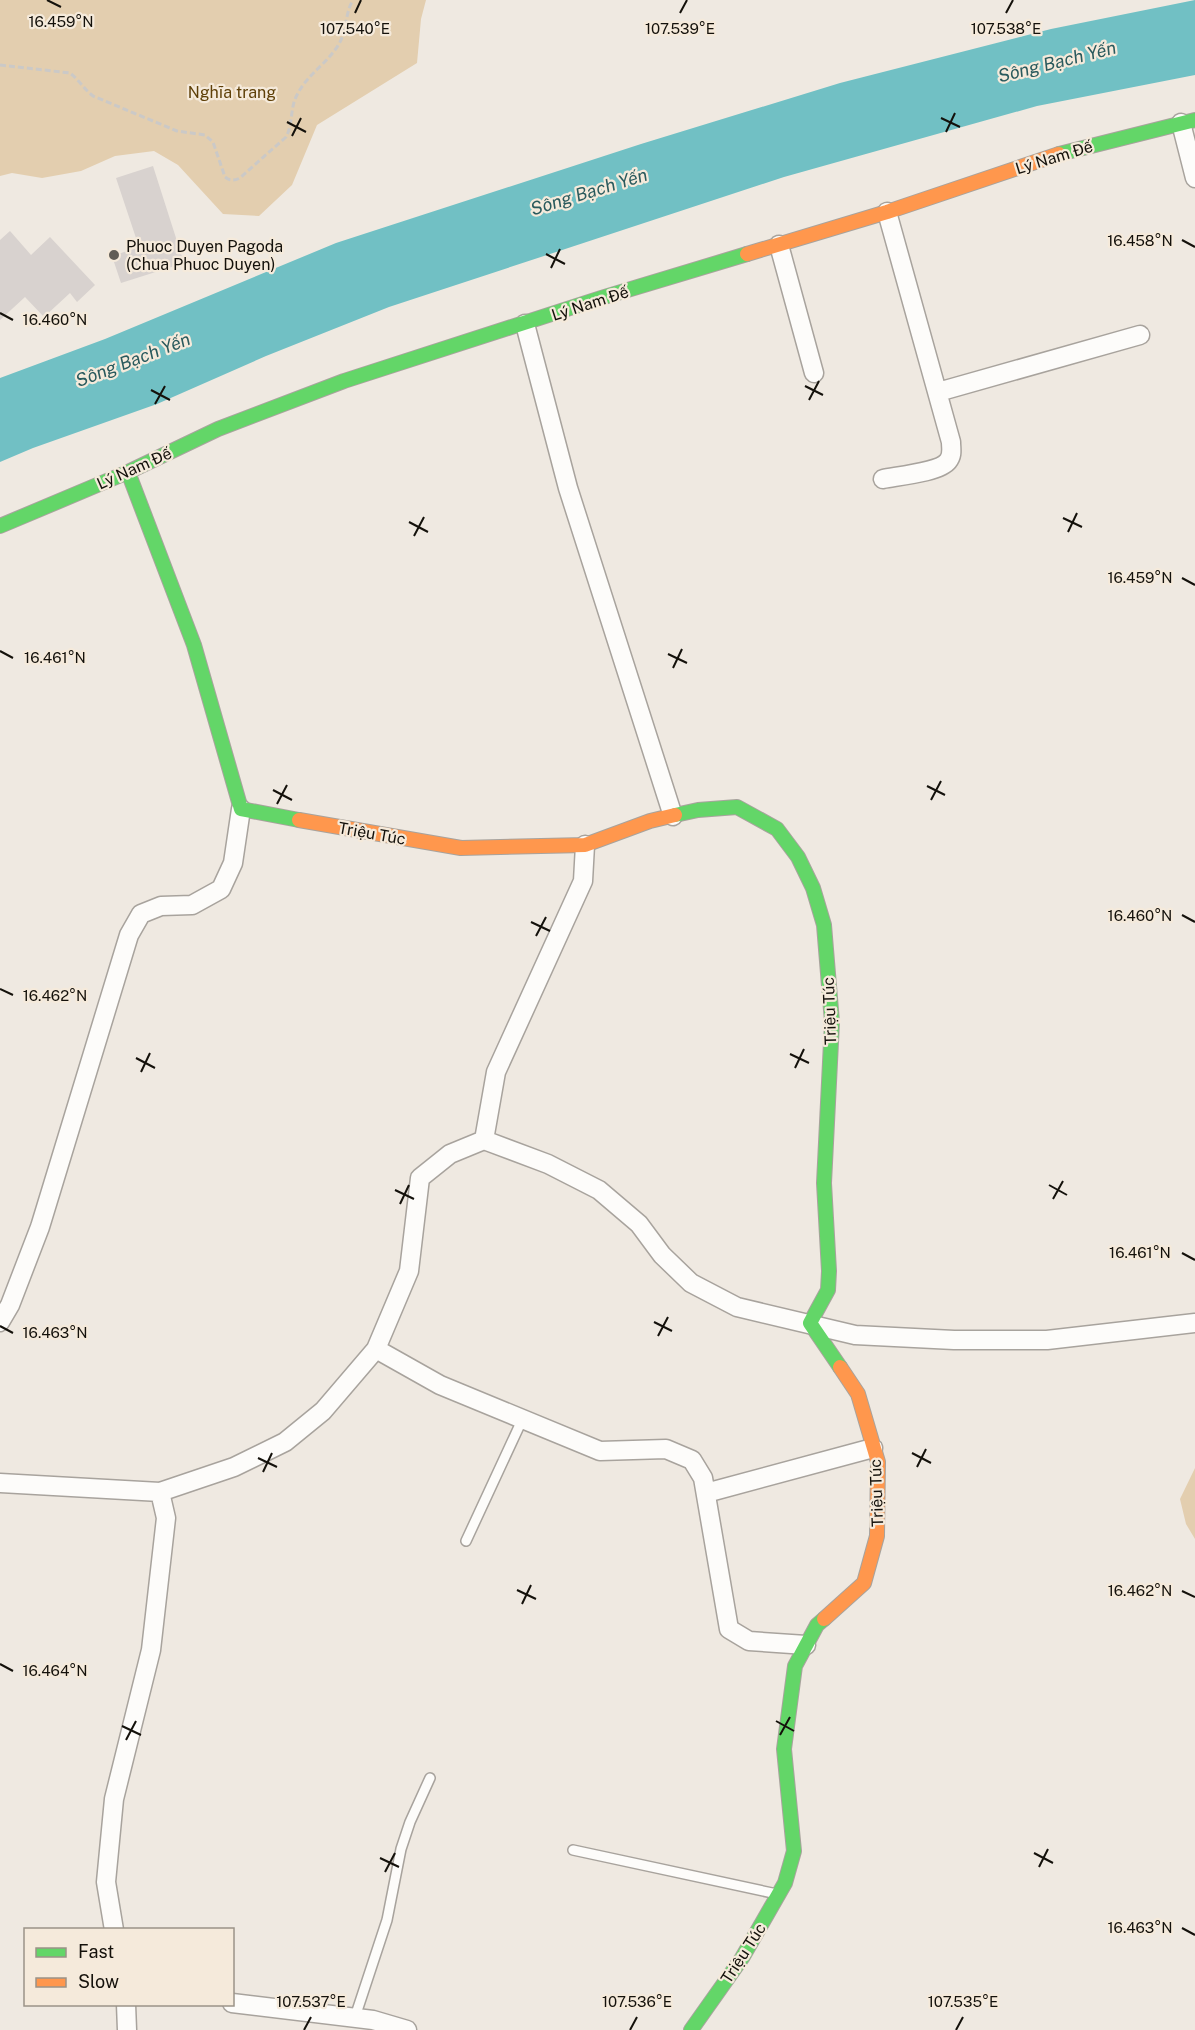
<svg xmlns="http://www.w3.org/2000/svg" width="1195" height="2030" font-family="'Public Sans',sans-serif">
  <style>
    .green { fill: #e3ceaf }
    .water { fill: #71c0c4 }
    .building { fill: #d8d2cf }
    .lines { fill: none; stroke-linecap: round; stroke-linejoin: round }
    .lane-casing { stroke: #a8a39d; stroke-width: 12 }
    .street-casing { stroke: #a8a39d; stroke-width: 21 }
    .fast-casing { stroke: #a8a39d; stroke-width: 16 }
    .slow-casing { stroke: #a8a39d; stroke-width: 16 }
    .path { stroke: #cbc9c7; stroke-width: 3; stroke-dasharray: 6 3; stroke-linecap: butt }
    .lane { stroke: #fdfcfa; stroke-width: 9 }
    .street { stroke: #fdfcfa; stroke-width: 18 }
    .fast { stroke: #63d668; stroke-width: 14 }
    .slow { stroke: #ff974d; stroke-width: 14 }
    .ticks { fill: none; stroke: #14110b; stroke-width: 2 }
    .poi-dot { fill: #615d56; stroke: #f5eadb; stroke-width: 2 }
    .labels { text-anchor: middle; stroke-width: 4.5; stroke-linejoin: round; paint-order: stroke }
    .park-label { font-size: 16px; fill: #5f4008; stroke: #f5eadb }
    .street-label { font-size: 16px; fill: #14110b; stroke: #f5eadb }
    .poi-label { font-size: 16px; fill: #14110b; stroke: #f5eadb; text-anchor: start }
    .water-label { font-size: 18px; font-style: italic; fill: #295a5d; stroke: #f5eadb }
    .ticks-label { font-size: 15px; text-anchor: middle; fill: #14110b; stroke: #f5eadb; stroke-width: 4.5; stroke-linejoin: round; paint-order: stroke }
  </style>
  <rect width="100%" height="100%" fill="#efe9e1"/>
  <path class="green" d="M0,0H426L421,19L417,63L317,125L292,185L259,216L223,214L178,165L154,151L115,156L81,171L42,178L12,173L0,176Z
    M1195,1468V1539L1186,1524L1180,1499Z"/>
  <path class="water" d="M1195,0V75L1037,106L784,177L389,307L266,356L157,404L33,448L0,462V378L105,339L336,243L641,144L840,83L1051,29Z"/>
  <path class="building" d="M153,166L184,263L121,283L112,256L139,247L116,178Z
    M10,231L31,255L50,237L95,285L77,302L70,293L44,317L25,297L0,320V240Z"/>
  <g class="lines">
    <g class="lane-casing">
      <path id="lane" d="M466,1541L523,1418
        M573,1850L777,1894
        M355,2017L387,1920L401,1849L410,1822L430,1778"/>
    </g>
    <g class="street-casing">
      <path id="street" d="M1181,123L1195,178
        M779,245L814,373
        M525,324L568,488L673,816
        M938,392L1140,335
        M883,479C898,476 940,472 948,461C953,455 951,449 951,442L887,212
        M484,1140L496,1072L583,881L585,845
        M0,1322L10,1305L40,1227L129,935L141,914L161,906L192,905L221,889L233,863L241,809
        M376,1349L440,1385L600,1451L666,1449L692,1460L703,1478L729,1629L749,1641L806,1645
        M0,1483L160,1492L166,1518L151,1650L114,1799L106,1882L114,1930
        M160,1492L234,1467L285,1442L323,1411L376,1349L409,1271L420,1178L450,1154L484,1140L548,1164L599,1190L639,1224L662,1255L691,1283L737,1307L855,1335L954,1340H1047L1195,1323
        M706,1493L873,1448
        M232,2003L373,2020L407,2030
        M126,2004L127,2030"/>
    </g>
    <g class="fast-casing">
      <path id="fast" d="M1059,154L1195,120
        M128,472L194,645L241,809L299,820
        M0,526L128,472L218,429L344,381L601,298L747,254
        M675,815L698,810L737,807L777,829L798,857L813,888L824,925L832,1022L824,1183L829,1271L828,1290L810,1323L840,1367
        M691,2030L742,1958L785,1883L794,1851L784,1749L795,1666L817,1625L824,1619"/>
    </g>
    <g class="slow-casing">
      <path id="slow" d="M747,254L887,212L1059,154
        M299,820L461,848L585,845L650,821L675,815
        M824,1619L864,1583L877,1536L878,1462L858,1394L840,1367"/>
    </g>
    <path class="path" d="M0,65L70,73C79,80 84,89 93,96L177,131L205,135L213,142L225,177C230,181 234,181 240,178L286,137C293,124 290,110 296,97C306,75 327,64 339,44C347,30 345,13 353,0"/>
    <use href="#lane" class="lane"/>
    <use href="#street" class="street"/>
    <use href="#fast" class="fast"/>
    <use href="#slow" class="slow"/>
  </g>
  <path class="ticks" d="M47,0L61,7M355,13L361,0M680,13L687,0M1006,13L1013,0M941,118L960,127M287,122L306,132M946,132L955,113M292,136L301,118M1182,240L1195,247M546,254L565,264M551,268L560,249M0,313L13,320M805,386L823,395M151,390L170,400M809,400L819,381M155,404L165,386M1063,518L1082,527M409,522L428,532M1068,532L1077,513M414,536L424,517M1182,578L1195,585M0,651L13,658M668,654L687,663M673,668L682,649M927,786L945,795M273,790L292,800M931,800L941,781M277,804L287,785M1182,915L1195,922M531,922L550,931M536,936L546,917M0,989L13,995M790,1054L809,1063M136,1058L155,1068M795,1068L804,1049M141,1072L150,1053M1049,1185L1067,1195M395,1190L414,1199M1053,1199L1063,1181M400,1204L409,1185M1182,1253L1195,1260M654,1322L672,1331M0,1326L13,1333M658,1336L668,1317M912,1453L931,1463M258,1458L277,1467M917,1467L926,1449M263,1472L272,1453M517,1590L536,1599M1182,1591L1195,1597M522,1604L531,1585M0,1664L13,1671M776,1721L794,1731M122,1726L141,1735M780,1735L790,1717M126,1740L136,1721M1034,1853L1053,1863M380,1858L399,1867M1039,1867L1048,1849M385,1872L395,1853M1182,1928L1195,1935M304,2030L311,2017M630,2030L637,2017M956,2030L963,2017"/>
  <circle class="poi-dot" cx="114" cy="255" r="6"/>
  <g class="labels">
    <g class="park-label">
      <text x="232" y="98">Nghĩa trang</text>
    </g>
    <g class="street-label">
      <text transform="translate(1054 157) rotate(-17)" y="6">Lý Nam Đế</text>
      <text transform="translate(590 303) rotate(-18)" y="6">Lý Nam Đế</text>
      <text transform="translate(134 468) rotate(-24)" y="6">Lý Nam Đế</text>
      <text transform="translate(372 833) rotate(10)" y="6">Triệu Túc</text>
      <text transform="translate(829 1011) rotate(-92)" y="6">Triệu Túc</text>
      <text transform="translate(876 1493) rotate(-92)" y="6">Triệu Túc</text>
      <text transform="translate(743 1953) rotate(-57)" y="6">Triệu Túc</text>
    </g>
    <g class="poi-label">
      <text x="126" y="252">Phuoc Duyen Pagoda<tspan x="126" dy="18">(Chua Phuoc Duyen)</tspan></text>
    </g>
    <g class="water-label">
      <text transform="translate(1057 62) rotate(-14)" y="6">Sông Bạch Yến</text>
      <text transform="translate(589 192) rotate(-17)" y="6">Sông Bạch Yến</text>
      <text transform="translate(133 360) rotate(-21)" y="6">Sông Bạch Yến</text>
    </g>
  </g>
  <g class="ticks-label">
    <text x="61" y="27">16.459°N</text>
    <text x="355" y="34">107.540°E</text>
    <text x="680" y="34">107.539°E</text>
    <text x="1006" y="34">107.538°E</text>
    <text x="1140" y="246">16.458°N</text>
    <text x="55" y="325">16.460°N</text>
    <text x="1140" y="583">16.459°N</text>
    <text x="55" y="663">16.461°N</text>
    <text x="1140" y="921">16.460°N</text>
    <text x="55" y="1001">16.462°N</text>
    <text x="1140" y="1258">16.461°N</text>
    <text x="55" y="1338">16.463°N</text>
    <text x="1140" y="1596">16.462°N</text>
    <text x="55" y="1676">16.464°N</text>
    <text x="1140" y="1933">16.463°N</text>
    <text x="311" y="2007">107.537°E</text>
    <text x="637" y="2007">107.536°E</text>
    <text x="963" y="2007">107.535°E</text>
  </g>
  <rect x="24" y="1928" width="210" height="78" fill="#f5eadb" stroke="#9b9388" stroke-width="1.5"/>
  <rect x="36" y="1948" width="30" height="9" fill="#63d668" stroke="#9b9388" stroke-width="1.5"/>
  <text x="78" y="1958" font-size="18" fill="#14110b">Fast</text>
  <rect x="36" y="1978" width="30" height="9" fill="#ff974d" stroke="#9b9388" stroke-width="1.5"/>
  <text x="78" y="1988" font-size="18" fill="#14110b">Slow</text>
</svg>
